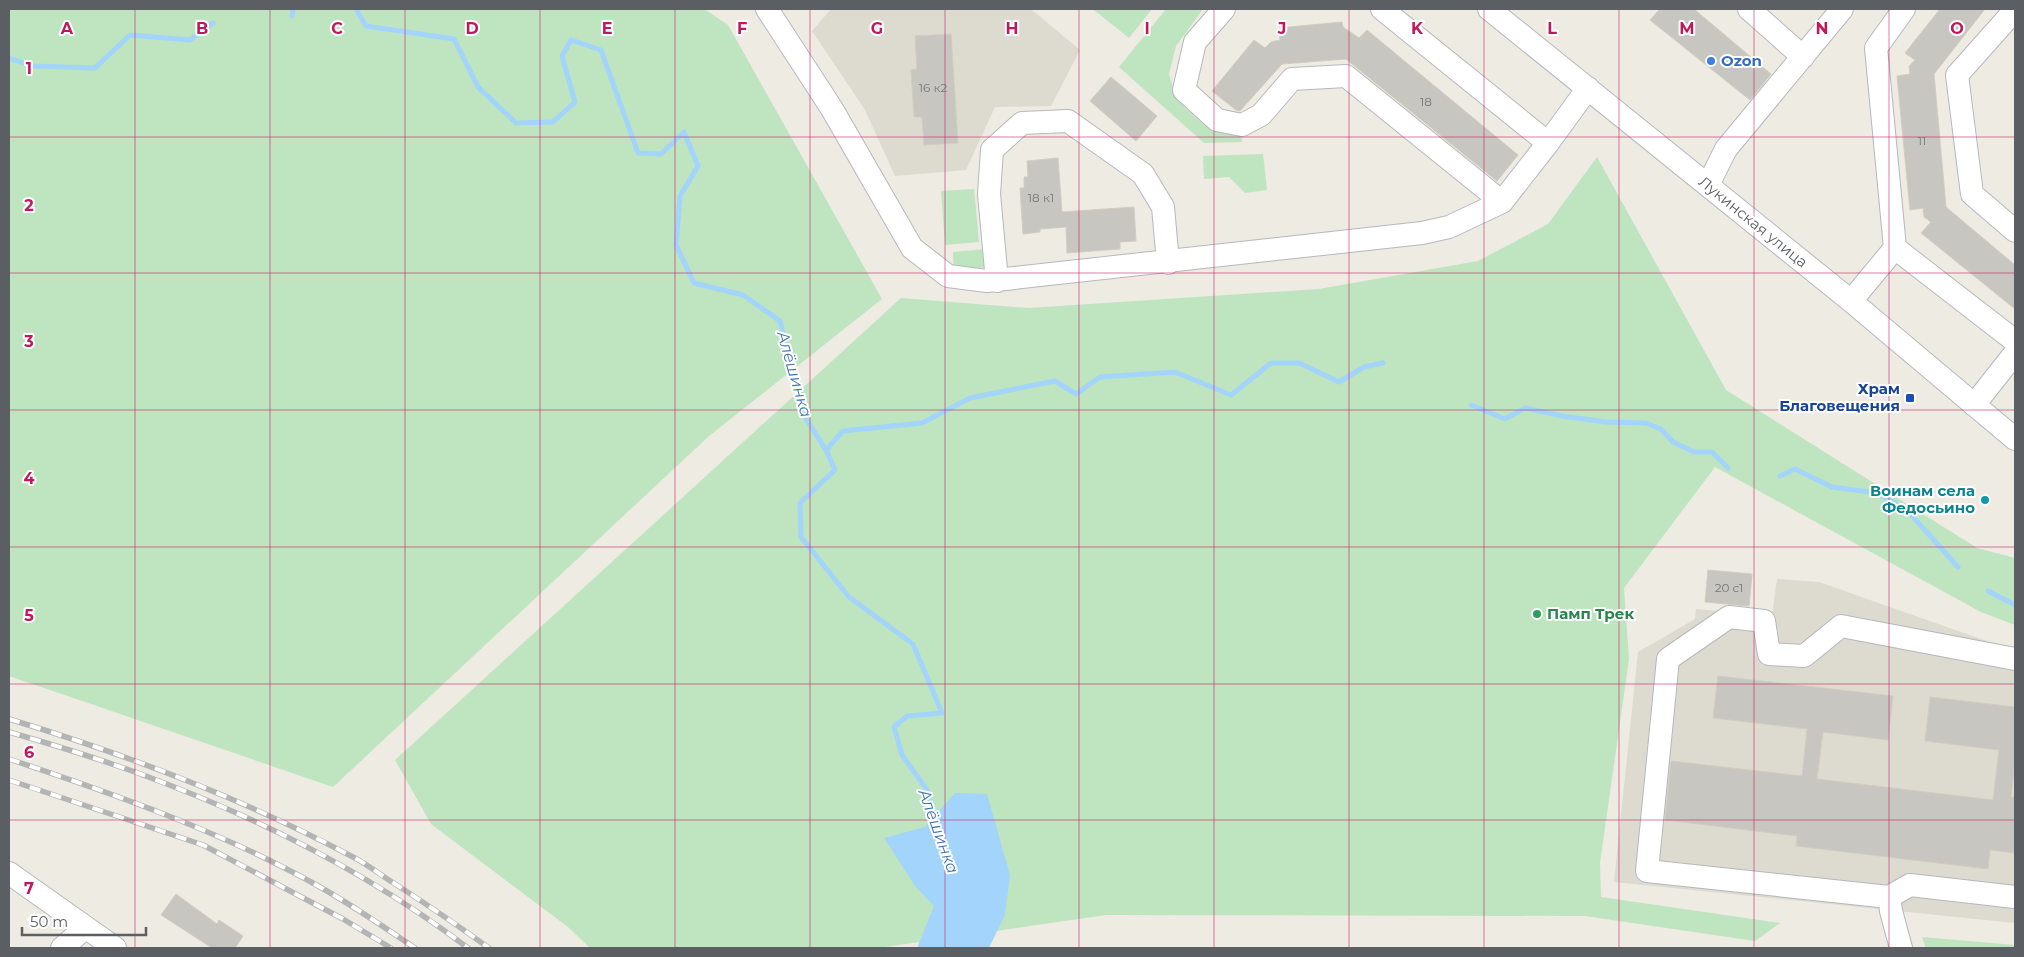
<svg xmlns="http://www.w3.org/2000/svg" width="2024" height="957" font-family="Montserrat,sans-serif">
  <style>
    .education { fill: #dddad0 }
    .green { fill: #bfe4c0 }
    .water { fill: #a3d4fc }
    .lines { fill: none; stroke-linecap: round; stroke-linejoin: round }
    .stream { stroke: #a3d4fc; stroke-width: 5 }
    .building { fill: #c8c6c0; stroke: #d1cdc1 }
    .minor-casing { stroke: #b5b8bc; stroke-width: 24 }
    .minor { stroke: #fff; stroke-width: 22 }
    .rail-casing { stroke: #b3b4b4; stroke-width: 5.5 }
    .rail { stroke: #fff; stroke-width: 4; stroke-dasharray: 11; stroke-linecap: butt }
    .grid { fill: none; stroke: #c2185b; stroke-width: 1; stroke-opacity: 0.55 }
    .shop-dot { fill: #3f7fe0; stroke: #fff; stroke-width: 2 }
    .transit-dot { fill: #1a4fb4; stroke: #fff; stroke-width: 2 }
    .culture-dot { fill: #0f9aa8; stroke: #fff; stroke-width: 2 }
    .leisure-dot { fill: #2e9e5b; stroke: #fff; stroke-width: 2 }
    .labels { text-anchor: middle; stroke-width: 4; stroke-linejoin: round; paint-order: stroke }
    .number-label { font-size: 12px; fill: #76787a }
    .shop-label { font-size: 15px; font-weight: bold; fill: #366cbe; stroke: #fff; text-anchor: start }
    .street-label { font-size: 15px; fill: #5b5e63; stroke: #fff }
    .transit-label { font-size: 15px; font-weight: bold; fill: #164399; stroke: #fff; text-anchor: end }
    .culture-label { font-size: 15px; font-weight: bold; fill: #0d838f; stroke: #fff; text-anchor: end }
    .leisure-label { font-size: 15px; font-weight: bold; fill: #27864d; stroke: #fff; text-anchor: start }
    .water-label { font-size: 16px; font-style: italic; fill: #4174ae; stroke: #fff }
    .grid-label { font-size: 16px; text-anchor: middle; font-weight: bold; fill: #c2185b; stroke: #fff; stroke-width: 4; stroke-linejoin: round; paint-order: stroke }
  </style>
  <rect width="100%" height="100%" fill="#edebe2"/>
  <path class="education" d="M831,9H1031L1080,50L1051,106L995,107L966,170L895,176L865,110L812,31Z
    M1777,579L1819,582L2015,651V923L1614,882L1638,652L1695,619L1696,609L1772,616Z"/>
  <path class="green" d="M9,9H704L728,25L882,299L709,436L333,787L9,676Z
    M1096,9H1152L1129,38L1094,10Z
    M1166,9H1203L1176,46L1169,74L1175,95L1185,108L1202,123L1241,133L1242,142L1204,143L1119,67Z
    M1263,154L1267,190L1245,193L1229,177L1204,179L1203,156Z
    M1597,157L1726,390L1977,548L2015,558V625L1981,612L1715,467L1624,588L1629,659L1600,863L1601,897L1780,923L1755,941L1585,916L1106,915L878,948H590L568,927L431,824L395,760L901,298L1029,308L1319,289L1478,261L1548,224Z
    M974,189L979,242L945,245L941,191Z
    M987,249L988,267L954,270L953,252Z
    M1922,937L2015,945V948H1926Z"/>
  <path class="water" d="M955,793L987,794L1010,875L1005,915L989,948H917L934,906L915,886L884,838L925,827Z"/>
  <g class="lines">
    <path class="stream" d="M356,9L366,26L454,39L478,87L516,123L553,122L575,102L562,56L571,40L601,50L638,153L661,154L684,132L698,166L680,196L676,245L694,283L743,295L780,321L805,417L826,450L835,470L800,503L801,537L849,597L913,644L942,713L907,716L894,727L902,755L927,790L937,820
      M292,16L293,9
      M9,58L32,66L95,68L130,35L190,40L213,23
      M1471,405L1505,419L1525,408L1562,416L1606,422L1646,423L1661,429L1673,442L1694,452H1712L1728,468
      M826,450L843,431L922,423L970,398L1055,381L1076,394L1100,377L1175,372L1231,395L1271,363H1299L1339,382L1364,367L1383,363
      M1780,476L1795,469L1832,487L1877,493L1907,510L1958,567
      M1988,591L2015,605"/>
  </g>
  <path class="building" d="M1660,9H1694L1771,74L1750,100L1650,20Z
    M1940,9H1985L1934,74L1946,207L2015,265V309L1921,233L1931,222L1924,217L1923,208L1910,210L1897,76L1910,74L1909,66L1915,60L1905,53Z
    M1342,22L1343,27L1359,38L1367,30L1518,155L1497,181L1346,59L1282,64L1240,111L1236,110L1212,91L1254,40L1265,48L1271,42L1280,40L1279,28Z
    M951,34L958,143L924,145L922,117H914L911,70L917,69L915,36Z
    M1111,77L1157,116L1136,141L1090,101Z
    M1058,158L1062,212L1134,207L1136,241L1120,242V249L1067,253L1066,227L1040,229V232L1023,234L1020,188H1024V177H1028L1027,161Z
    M1708,570L1752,574L1749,606L1705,602Z
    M1718,676L1893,696L1888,740L1823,732L1817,779L1993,800L1999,750L1925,741L1930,697L2015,707V762L2011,797H2015V853L1990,850L1988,869L1796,846L1797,836L1665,820L1671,761L1802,776L1807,729L1713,718Z
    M176,894L217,924L219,920L243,936L235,948H212L161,915Z"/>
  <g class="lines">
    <g class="minor-casing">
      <path id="minor" d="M767,9L832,109L912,248L948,276L987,281L1422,233L1449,227L1502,202L1548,143L1588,88
        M1224,9L1195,42L1184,90L1217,120L1242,125L1261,115L1292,79L1346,76L1502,202
        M1382,9L1548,143
        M1489,9L1851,301L2015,439
        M1749,9L1803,57
        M1904,9L1876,48L1895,248L2015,341
        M2015,10L1957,75L1972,194L2015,231
        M1708,185L1726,149L1842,9
        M997,281L989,194L992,150L1022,123L1068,121L1143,174L1163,207L1168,263
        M1851,301L1895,248
        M1974,405L2015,353
        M2015,659L1841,626L1804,656L1769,654L1764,621L1729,617L1668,659L1647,871L1889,897L1910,885L2015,897
        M9,873L115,948
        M1889,897L1891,911L1901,948
        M62,948L85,928"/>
    </g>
    <use href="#minor" class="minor"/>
    <g class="rail-casing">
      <path id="rail" d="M9,719C128,755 244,799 353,857C367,864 379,874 392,882C425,903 457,925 489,948
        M9,732C51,744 93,757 135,772C253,815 368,872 468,948
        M9,759C114,794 223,832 320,887C352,905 384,927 415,948
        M9,780L203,845L343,919L391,948"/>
    </g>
    <use href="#rail" class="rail"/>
  </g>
  <path class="grid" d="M135,9V948M270,9V948M405,9V948M540,9V948M675,9V948M810,9V948M945,9V948M1079,9V948M1214,9V948M1349,9V948M1484,9V948M1619,9V948M1754,9V948M1889,9V948M9,137H2015M9,273H2015M9,410H2015M9,547H2015M9,684H2015M9,820H2015"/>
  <circle class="shop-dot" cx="1711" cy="61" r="5"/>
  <rect class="transit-dot" x="1905" y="393" width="10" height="10" rx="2.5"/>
  <circle class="culture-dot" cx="1985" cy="500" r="5"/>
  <circle class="leisure-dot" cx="1537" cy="614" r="5"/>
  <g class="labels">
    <g class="number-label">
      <text x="933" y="92">16 к2</text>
      <text x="1426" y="106">18</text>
      <text x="1922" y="145">11</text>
      <text x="1041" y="202">18 к1</text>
      <text x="1729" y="592">20 с1</text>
    </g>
    <g class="shop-label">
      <text x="1721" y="66">Ozon</text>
    </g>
    <g class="street-label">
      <text transform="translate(1753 222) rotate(39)" y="5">Лукинская улица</text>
    </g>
    <g class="transit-label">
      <text x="1900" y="394">Храм<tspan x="1900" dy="17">Благовещения</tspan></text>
    </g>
    <g class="culture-label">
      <text x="1975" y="496">Воинам села<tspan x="1975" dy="17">Федосьино</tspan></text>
    </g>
    <g class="leisure-label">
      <text x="1547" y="619">Памп Трек</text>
    </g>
    <g class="water-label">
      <text transform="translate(795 374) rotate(74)" y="6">Алёшинка</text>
      <text transform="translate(939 831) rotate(70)" y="6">Алёшинка</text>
    </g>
  </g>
  <g class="grid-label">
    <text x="67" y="34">A</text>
    <text x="202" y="34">B</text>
    <text x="337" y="34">C</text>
    <text x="472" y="34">D</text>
    <text x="607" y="34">E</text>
    <text x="742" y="34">F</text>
    <text x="877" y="34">G</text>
    <text x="1012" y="34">H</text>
    <text x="1147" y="34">I</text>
    <text x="1282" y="34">J</text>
    <text x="1417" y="34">K</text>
    <text x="1552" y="34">L</text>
    <text x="1687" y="34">M</text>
    <text x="1822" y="34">N</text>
    <text x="1957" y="34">O</text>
    <text x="29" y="74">1</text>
    <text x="29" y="211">2</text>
    <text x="29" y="347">3</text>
    <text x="29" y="484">4</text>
    <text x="29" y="621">5</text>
    <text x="29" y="758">6</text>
    <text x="29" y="894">7</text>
  </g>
  <rect width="2024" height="957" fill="none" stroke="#5b5e63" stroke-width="20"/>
  <path d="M22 927v8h124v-8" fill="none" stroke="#5b5e63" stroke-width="2.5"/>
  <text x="30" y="927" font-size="15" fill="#5b5e63" stroke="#ffffff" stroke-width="4" paint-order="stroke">50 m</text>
</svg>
